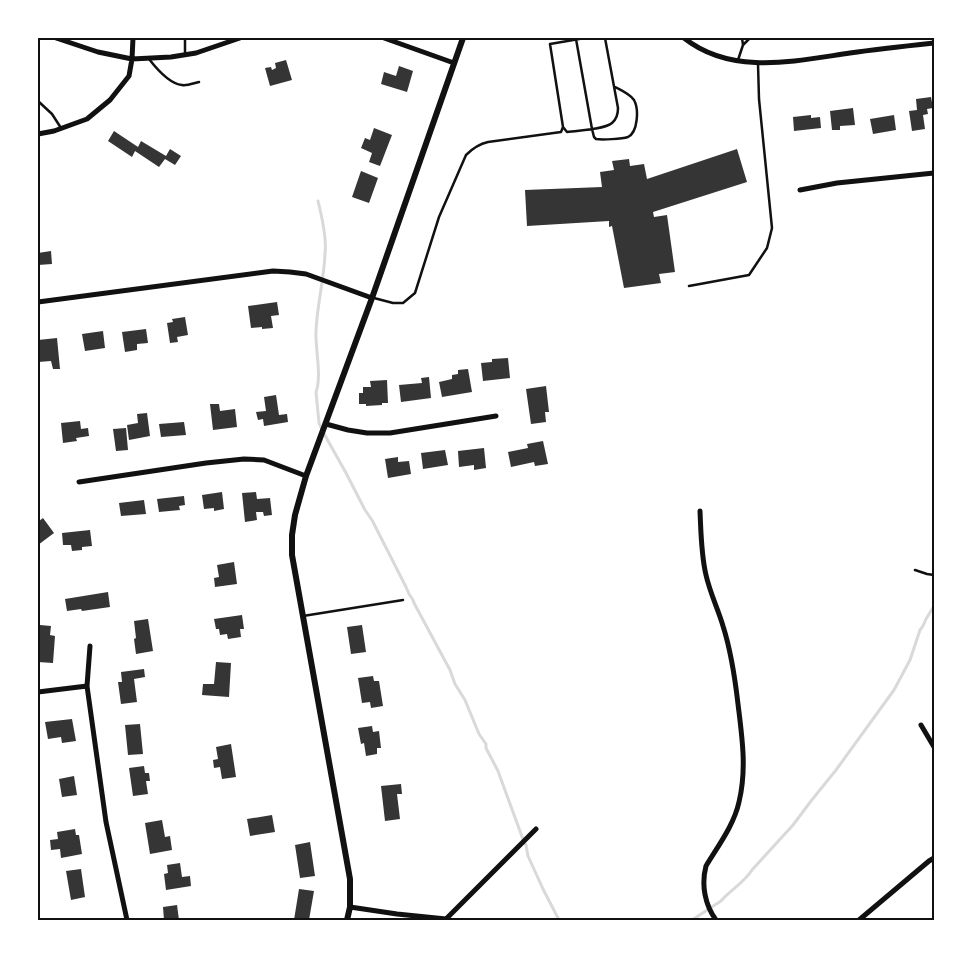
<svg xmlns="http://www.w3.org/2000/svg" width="972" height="958" font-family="Inter,sans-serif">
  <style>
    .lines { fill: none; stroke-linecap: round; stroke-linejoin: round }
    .stream { stroke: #d9d9d9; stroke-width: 3 }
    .building { fill: #353535 }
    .service { stroke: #111; stroke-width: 2.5 }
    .minor { stroke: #111; stroke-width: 5 }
    .tertiary { stroke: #111; stroke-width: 6 }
    .neatline { fill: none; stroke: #111; stroke-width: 2 }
  </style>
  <rect width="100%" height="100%" fill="#fff"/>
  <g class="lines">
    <path class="stream" d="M318,201C322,217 327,238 325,254C324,280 317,305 316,331C315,348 322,376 316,392L319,423L322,430L346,473L365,510L372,520L406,587L409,594L413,600L414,603L450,670L455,684L465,700L479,734L486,744V748L498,771L524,842L526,845L528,856L543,889L559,920
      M692,920L721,901C730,890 744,883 752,870L793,825L811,801L836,770L894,690L910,660L920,630L923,626L926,619L934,606"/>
  </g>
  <path class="building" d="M286,60L292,80L270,86L265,68L271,67L272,70L276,68L275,63Z
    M399,66L413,71L407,92L381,84L384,72L396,76Z
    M931,97L933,108L927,109L928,114L923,115L925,129L912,131L909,111L917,110L916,99Z
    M853,108L855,125L840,126V130H832L830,111Z
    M811,115V118L820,117L821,128L794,131L793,117Z
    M894,115L896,130L873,134L870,119Z
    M374,128L392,135L380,166L369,162L372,153L361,148L365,138L370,140Z
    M114,131L138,147L141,141L166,156L170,149L181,156L175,165L165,159L159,167L135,151L132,157L108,141Z
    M737,149L747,182L653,212L654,217L667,215L675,272L659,274L661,283L624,288L612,226L609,227V221L527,226L525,190L602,187L600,172L614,170L612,161L629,159L630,166L644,164L647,179Z
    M361,171L378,178L369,203L352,197Z
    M51,251L52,264L38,265V253Z
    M277,302L279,315L271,316L273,328L262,329V327L251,328L248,306Z
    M185,317L188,335L177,337L178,342L170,343L167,323L173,322L172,319Z
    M146,329L148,343L137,344V350L125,352L122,332Z
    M103,331L105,348L85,351L82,334Z
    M57,338L60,369H53L51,361L38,362V340Z
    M508,358L510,378L483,381L481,363L492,362V359Z
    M468,369L472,392L442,397L439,382L452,379V375L458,374V370Z
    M429,377L431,398L401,402L399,385L422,383L421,378Z
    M387,380L388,403H382V405L366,406V404H359V393H363V387H371L370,381Z
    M546,386L549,412H545L546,422L531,424L526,389Z
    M276,395L279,415L287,414L288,422L264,426L263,419L258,420L256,412L266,411L264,397Z
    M210,404H219L220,411L235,409L237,427L213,430Z
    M147,413L150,436L129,440L127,425L138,423L137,414Z
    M80,421L81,429L88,428L89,436L76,438L77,441L63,443L61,423Z
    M184,422L186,435L161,437L159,424Z
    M126,428L128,450L116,451L113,429Z
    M543,441L548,464L535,466L534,462L511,467L508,452L528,448L527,444Z
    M484,448L486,468L474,470V465L459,467L458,451Z
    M445,450L448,465L423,469L421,453Z
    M398,457V462L409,461L411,474L388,478L385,459Z
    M222,492L224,509L214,511V508L204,509L202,495Z
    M256,492L257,499L270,498L272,515L264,516L263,512H256L257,520L245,522L242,493Z
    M184,496L185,505L179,506L180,510L159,512L157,499Z
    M144,500L146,514L121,516L119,503Z
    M38,518L39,521L43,518L54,533L38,545Z
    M90,530L92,546L82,547V550L72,551L71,545H63L62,533Z
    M234,562L237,584L215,587L214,578L219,577L217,565Z
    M108,592L110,607L82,611L81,609L67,611L65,599Z
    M242,615L244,629H240L241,637L228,639L227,634L220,635L219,629H216L214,619Z
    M148,619L153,651L136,654L134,639L136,638L134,621Z
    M40,625L51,626L50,635L55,636L53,663L38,662Z
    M362,625L366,652L351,654L347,627Z
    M216,662L231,663L229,697L202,695L203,684H214Z
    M144,669L145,677L134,679L137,702L121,704L118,682H122L121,672Z
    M373,676L374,681H379L383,706L371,708L370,702L362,703L358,678Z
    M72,719L76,741L62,743L61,737L48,739L45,722Z
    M140,724L143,754L128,755L125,725Z
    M372,726L373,732L379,731L381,748H377V754L366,756L364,743L361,744L358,728Z
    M231,744L236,777L222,779L220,767L214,768L213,760L218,759L216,747Z
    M144,766L145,773H149L150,781H146L148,794L133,796L129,768Z
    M74,776L77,795L62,797L59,779Z
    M401,784L402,794H397L400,819L385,821L381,786Z
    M272,815L275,832L250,836L247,819Z
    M162,820L165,837L170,836L172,850L150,854L145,823Z
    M75,829L76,835H79L82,854L61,858L60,849L51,850L50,840L58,839L57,832Z
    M310,842L315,876L300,878L295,845Z
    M180,863L182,877L190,876L191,886L166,890L164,874L168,873L167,865Z
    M81,869L85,897L71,900L66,871Z
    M299,889L314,891L309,920H294Z
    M177,905L179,920H164L163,907Z"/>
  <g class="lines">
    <path class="service" d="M585,38L550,44L563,127L567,132C579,130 603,130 612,123C617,119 618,114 618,108L605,38
      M742,38L743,45
      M576,39L592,129L594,137L596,139C602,140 622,139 628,137C638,132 639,109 634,100C630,94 621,90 615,87
      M185,53V38
      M149,59C156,68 170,84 182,85C187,86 194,83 199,82
      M738,60L743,45L750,38
      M38,101L52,114L61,128
      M689,286L749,275L767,248L772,228L759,99L758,64
      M374,298L393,303H403L415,293L439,217L466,155C473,148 479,144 488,142L561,132L563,127
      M915,570L927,574L934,575
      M303,616L403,600"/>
    <path class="minor" d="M56,38L98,52L132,59L171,57L196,53L240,38
      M384,38L454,63
      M684,38C732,76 795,61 850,53C878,49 906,46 934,43
      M38,134L54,131L87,119L110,100L129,76L132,59L133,38
      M800,190L837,183L934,173
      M38,302L273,271L290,272L306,274L372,298
      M326,424L348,430L367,433H390L496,416
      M79,482L206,463L244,459L264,460L306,476
      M700,511C701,532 701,554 706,575C710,593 718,609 723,626C731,651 735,678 738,704C742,737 747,769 739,802C734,825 718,846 706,866C701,885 705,905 716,920
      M90,646L87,686L106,822L127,920
      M38,692L87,686
      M921,725L934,747
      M350,907L397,914L446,919
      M446,919L536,829
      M859,920L929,861L934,858"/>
    <path class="tertiary" d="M347,920L350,907V879L292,555V535L295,515L306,476L372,298L463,38"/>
  </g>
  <rect width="972" height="958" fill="none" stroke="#ffffff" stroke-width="78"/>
  <rect x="39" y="39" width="894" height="880" class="neatline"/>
</svg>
